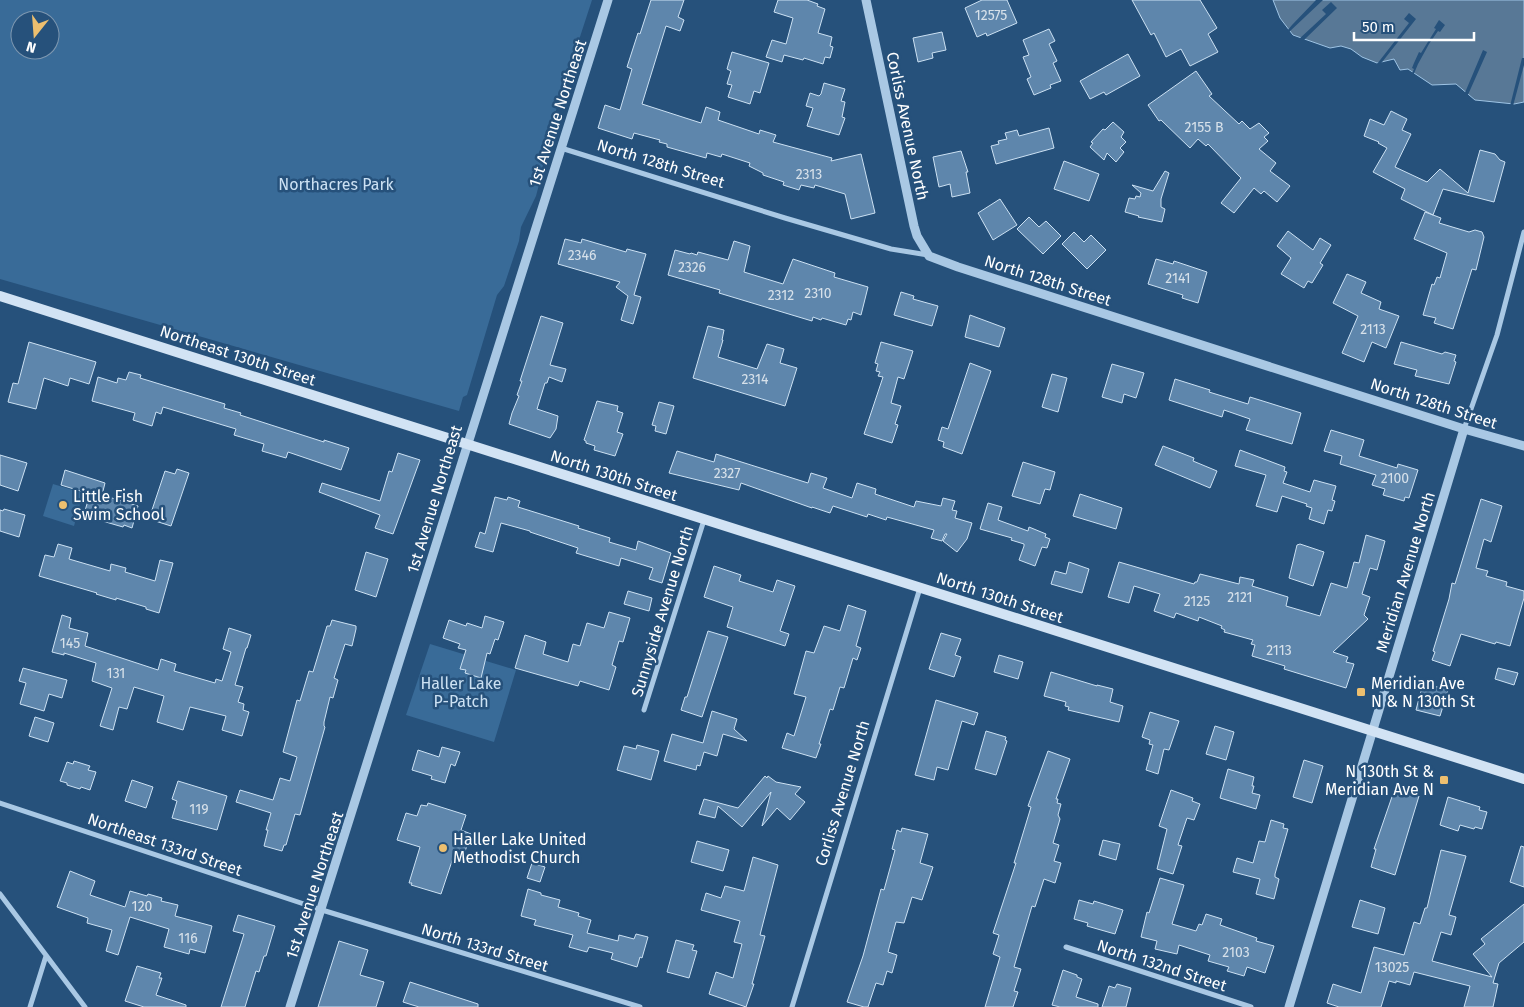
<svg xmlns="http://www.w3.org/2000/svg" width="1524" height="1007" font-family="'Fira Sans',sans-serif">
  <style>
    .green { fill: #396b98; fill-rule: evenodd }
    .water { fill: #587896; stroke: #9ec4e5 }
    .pier { fill: #26517b }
    .building { fill: #5e86ac; stroke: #cce1f3 }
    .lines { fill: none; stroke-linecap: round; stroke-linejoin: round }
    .minor { stroke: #a9c8e4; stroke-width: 5 }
    .tertiary { stroke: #a9c8e4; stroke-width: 9 }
    .secondary { stroke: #d2e3f4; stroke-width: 10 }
    .poi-dot { fill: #edbf6f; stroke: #26517b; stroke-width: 2 }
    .labels { text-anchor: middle; stroke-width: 5; stroke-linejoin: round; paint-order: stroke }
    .number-label { font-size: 14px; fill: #d7e1ea }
    .street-label { font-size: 16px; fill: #fff; stroke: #26517b }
    .park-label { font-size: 16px; fill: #cce1f3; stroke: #26517b }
    .poi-label { font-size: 16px; fill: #fff; stroke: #26517b; text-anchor: start }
  </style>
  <rect width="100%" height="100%" fill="#26517b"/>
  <path class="green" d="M0,0H592L546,141L550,144L544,155L542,173L536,196L521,227L519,241L504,286L497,295L467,395L463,397L459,411L0,279ZM20,20H50V50H20Z
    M53,484L83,493L74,526L43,516Z
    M430,644L516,670L494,742L406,715Z"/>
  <path class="water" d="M1273,0H1524V102L1514,104L1475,100L1456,84L1432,85L1408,69L1400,70L1394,59L1377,63L1362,57L1351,49L1341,46L1330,48L1293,35L1280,18Z"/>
  <path class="pier" d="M1316,0H1323L1288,33L1287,31L1292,25Z
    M1331,2L1337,8L1303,41L1298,40L1326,14L1322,10Z
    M1409,13L1416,19L1379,66L1377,64L1409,23L1404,19Z
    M1439,20L1445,25L1440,32L1438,31L1429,44L1418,64L1413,76L1411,75L1414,69L1412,68L1414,63L1419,52L1421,53L1436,29L1434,28Z
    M1483,50L1487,52L1467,97L1464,95Z
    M1522,58H1524V65L1513,106H1510Z"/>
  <path class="building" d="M651,0H684L678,17L684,20L680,31L666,26L642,104L701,123L706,107L720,112L718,120L759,134L760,130L776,135L773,142L832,158L831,161L861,154L875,213L851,219L845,194L815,185L814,188L801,185L799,190L783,185L784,182L763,175V173L749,166L750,163L722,154L721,157L707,153L706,158L667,147V144L659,142L660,140L634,133L632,139L598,128L605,105L620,110L632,69L627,67L638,33L640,34Z
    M778,0H807L818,4L817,6L825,9L818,33L832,37L830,46L833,47L830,58L825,57L823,64L804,58L803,60L784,55L782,62L766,57L772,40L786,44L793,18L774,12Z
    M982,0H1007L1017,23L987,36L986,33L977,37L965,8Z
    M1132,0H1200L1217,28L1208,34L1218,52L1190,66L1181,49L1166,57L1154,33L1151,35Z
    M1049,29L1055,41L1049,44L1057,61L1053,63L1061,81L1050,85L1051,88L1034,95L1027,79L1031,77L1023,57L1029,55L1023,40Z
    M942,32L946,50L932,53L933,58L918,62L913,38Z
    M732,52L769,63L760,93L754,91L750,104L728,97L732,85L727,84L731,71L727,69Z
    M1128,54L1140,76L1106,95L1104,92L1090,99L1080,81Z
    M1196,71L1212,94L1209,96L1239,124L1242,121L1250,129L1259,123L1269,133L1264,137L1268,141L1259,149L1276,163L1270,171L1290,186L1277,202L1264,191L1261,194L1254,188L1234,213L1221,203L1241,178L1208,144L1206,146L1198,139L1190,148L1161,120L1159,121L1148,105Z
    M824,83L845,89L841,101L845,102L842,117L845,118L839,135L807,126L813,108L806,106L810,93L819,96L821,94Z
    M1391,111L1407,119L1402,130L1411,134L1395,167L1427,182L1440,169L1468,193L1480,150L1495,154L1500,160L1505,162L1494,202L1443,189L1433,215L1401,199L1405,189L1373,172L1387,148L1378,143L1379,142L1364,136L1370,119L1384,125Z
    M1113,122L1124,132L1121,137L1126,142L1120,148L1124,152L1116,162L1107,153L1104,160L1090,147L1093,143L1091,142L1103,129L1105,130Z
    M1049,128L1054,148L996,164L991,146L999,144L998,141L1007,139L1005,133L1017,130L1019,136Z
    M961,151L968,172H966L970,193L952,197L950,184L939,187L933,157Z
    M1064,161L1099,174L1089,201L1054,189Z
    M1165,171L1169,173L1161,199V207L1165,209L1162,222L1138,217L1139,216L1125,212L1129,198L1135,199L1136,196L1140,197L1141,193L1132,185L1153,191Z
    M1000,199L1017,225L993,240L978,213Z
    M1425,212L1441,218L1439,223L1469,232L1475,230L1482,232L1484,237L1476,270L1472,269L1453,329L1434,323L1436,318L1423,315L1432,284L1434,285L1437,277L1440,278L1447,253L1414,239Z
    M1029,217L1039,227L1046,221L1061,236L1043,254L1017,229Z
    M1288,231L1313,250L1320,238L1331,245L1320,263L1323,265L1312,283L1308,281L1304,288L1281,274L1291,258L1277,246Z
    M1074,232L1084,242L1091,235L1106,250L1087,269L1062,244Z
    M565,239L581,243L582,239L626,252L627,249L646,254L634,295L641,297L633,324L621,320L628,296L616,287L620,282L558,264Z
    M734,241L750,246L744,272L783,284L793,259L835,273L834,277L868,287L861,315L853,312L851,320L848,319L846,325L822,318L821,320L813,317L812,321L719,293L720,290L668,275L675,250L690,254L691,253L697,255L698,252L728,260Z
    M1156,259L1173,264L1174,261L1207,272L1198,303L1182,298L1183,295L1148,284Z
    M1347,274L1366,282L1361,293L1381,302L1379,309L1399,316L1386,348L1372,342L1364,362L1342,353L1358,316L1333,303Z
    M901,292L914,296L913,299L938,306L932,326L894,315Z
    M970,315L1005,328L999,347L965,337Z
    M541,316L563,323L550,365L566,369L562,382L549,377L547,383H545L537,409L558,416L556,429L550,438L509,424L512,413L519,396L517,395L522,381H520Z
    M708,326L724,330L722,340H723L718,357L757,369L767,344L784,349L780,363L797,368L785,406L693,378Z
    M29,342L96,362L89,384L70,378L68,386L44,378L36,409L8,402L13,383L18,384Z
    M881,342L913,351L904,379L898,377L891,403L901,406L895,424L898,425L892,443L864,434L883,377L878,376L880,372L876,371L878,364L875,363Z
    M1401,342L1442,354L1445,352L1456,355L1454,361L1456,362L1449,384L1415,376L1417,370L1394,364Z
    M970,363L991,371L962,454L943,447L944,442L938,440L942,427L948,429Z
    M1112,364L1144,373L1136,398L1124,394L1122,403L1102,397Z
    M129,372L141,375L140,378L225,404L224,408L241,413L240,415L324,442V440L349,448L341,470L288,452L286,458L262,451L264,444L234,435L236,429L163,407L161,414L156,412L152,426L133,420L135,413L92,401L98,377L117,383L118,378L126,380Z
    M1052,374L1067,378L1058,412L1042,407Z
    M1175,379L1210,390L1209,392L1248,404L1250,397L1301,413L1292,444L1246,430L1250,419L1224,410L1222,417L1169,400Z
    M597,401L618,406L617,411L623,413L617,432L623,434L615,456L594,450L595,446L586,443V441L584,440Z
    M659,402L674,406L666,434L655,431L656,426L652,425Z
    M1331,430L1364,440L1359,456L1397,468L1398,464L1418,470L1409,498L1405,497L1404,501L1383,495L1385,489L1372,485L1376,475L1340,464L1342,456L1324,451Z
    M1163,446L1194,458L1193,461L1217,471L1210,488L1155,465Z
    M1240,450L1285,467L1284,471L1287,472L1283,483L1310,492L1314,480L1336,486L1332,500L1335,501L1332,511L1328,510L1324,524L1309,519L1312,508L1306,506L1307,504L1282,496L1277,512L1256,506L1266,475L1235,466Z
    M677,451L714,462L716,454L808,483L811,473L827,478L823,488L852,498L857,483L876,489L875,494L914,507L916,501L941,506L943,498L955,501L952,510L957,511L955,518L972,523L967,539L957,552L943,541L947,534H945L942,541L931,538L934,530L887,517L886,520L868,514L867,517L833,506L830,513L812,507V508L741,483L739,490L669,473Z
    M398,453L420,460L393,534L375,528L380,515L319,492L322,483L380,501L389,471L392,472Z
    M0,455L27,463L18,491L0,485Z
    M1023,462L1055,472L1050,490L1045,489L1040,504L1012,496Z
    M177,469L189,473L171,526L149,519L165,471L175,474Z
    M65,470L105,483L102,495L138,506L132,528L124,525L123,527L85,516L84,514L90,494L61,485Z
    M1080,494L1122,508L1116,529L1073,516Z
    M495,497L507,500L508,497L520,501L518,507L579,526L578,528L610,538L609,542L636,550L638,541L671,553L662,583L649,579L653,568L621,558L619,566L576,553L578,548L530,532V531L501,523L493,552L475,547L480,532L485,534Z
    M1481,499L1502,506L1491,542L1484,539L1476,568L1488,571L1486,576L1507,582L1506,586L1524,591V598L1510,646L1496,642L1495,644L1461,634L1450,666L1432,660L1435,652L1433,651L1449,599L1452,583L1455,584Z
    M988,503L1002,507L998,520L1028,531L1029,527L1046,534L1045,537L1050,539L1047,548L1042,547L1035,566L1019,560L1024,546V544L1011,540L1012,538L980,529Z
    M4,509L25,515L19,537L0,531V510L3,511Z
    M1366,535L1385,541L1377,570L1370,568L1362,594L1370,597L1364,615L1368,619L1333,652L1348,657L1346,662L1354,664L1346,688L1284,669L1285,666L1252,656L1255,645L1251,644L1253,640L1224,632L1225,630L1221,628L1222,626L1199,617L1198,621L1176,613L1174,618L1154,611L1160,594L1134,586L1129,603L1108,597L1119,562L1194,584L1195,582H1197L1200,574L1239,584L1240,577L1254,580L1252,586L1288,597L1286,606L1320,616L1331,583L1347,588L1354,562L1359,563Z
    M58,544L72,548L69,559L110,571L111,564L126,568L125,572L155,581L160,560L173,563L159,613L146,609V607L116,598V600L96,594L97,593L39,576L45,555L54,557Z
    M1300,544L1324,552L1313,586L1289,578L1297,545Z
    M366,552L388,559L376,597L355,590Z
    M1069,562L1089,569L1082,593L1051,584L1055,571L1066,574Z
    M714,566L741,575L739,581L773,592L777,580L795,586L780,631L789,634L785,646L727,627L733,607L704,597Z
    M628,591L652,598L649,611L624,604Z
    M848,605L866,611L856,646L861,648L857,660L853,658L844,688L840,687L833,710L830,709L819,744H821L816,758L782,748L787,733L794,736L806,697L794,694L806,651L814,653L824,626L840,631Z
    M609,612L630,618L623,642L619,641L612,665L616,667L609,690L580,681L578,686L515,668L525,635L546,642L543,654L568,662L573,644L580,646L587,623L604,628Z
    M62,615L71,618L69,628L88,633L85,646L158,670L161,659L176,664L174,671L215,683L216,679L222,681L231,652L223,649L229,628L251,635L247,648H246L235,685L243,687L238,702L244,704L243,710L249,712L242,736L222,730L226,716L190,707L183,730L157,722L164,696L134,687L127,709L119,707L113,730L100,726L112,688L92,681L96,663L64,653V655L52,652Z
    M485,616L504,622L498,640L495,639L490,654L487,653L481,678L465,673L466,670L460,669L466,650L458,648L460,644L443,638L449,620L466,626L467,623L482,628Z
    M332,620L356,626V629L352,646L345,644L334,678L338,680L333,698L330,697L324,722V726L325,727L300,815L295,814L286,845H284L282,851L264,846L268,830H266L271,813L236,802L240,790L273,800L280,778L290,781L297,757L283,752L297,700L300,701L309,671L313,672L327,626H330Z
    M708,631L728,637L702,717L681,710L685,697H687Z
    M941,633L961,639L955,655L961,657L954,677L929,669Z
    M999,655L1023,662L1018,679L994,672Z
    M23,668L67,680L62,698L49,694L44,711L20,704L26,683L19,681Z
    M1498,668L1518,673L1514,685L1495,679Z
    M1051,672L1097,686V685L1113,689L1110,702L1123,706L1119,722L1068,710L1069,707L1065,706L1066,702L1044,696Z
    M1423,683L1448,690L1440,716L1416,710Z
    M936,700L978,713L974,725L962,721L948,770L937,767L934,780L915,775Z
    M712,711L737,719L734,729L747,741L723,734L717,756L704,752L700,766L697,765L696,770L664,761L672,734L703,743Z
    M1150,712L1179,721L1169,750L1164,749L1158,774L1146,770L1153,745L1149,744L1150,740L1142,737Z
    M35,717L54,723L48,742L29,736Z
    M1215,726L1234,732L1226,760L1206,754Z
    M986,731L1006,737L1005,740L1007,741L996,775L975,769Z
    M637,745L659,751L651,780L617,770L624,746L636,749Z
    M442,747L460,752L455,766L451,764L445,783L431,779L432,776L412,770L418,750L439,757Z
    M1048,751L1070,759L1056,799H1058L1057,803L1061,804L1058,815L1060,819L1053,843L1059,845L1054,861L1061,863L1055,883L1044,879L1035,907L1032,906L1014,967L1021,969L1014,991L1018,992L1013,1007H985L1000,957L993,954L999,935L993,933L1016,863H1014L1031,807L1028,806Z
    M1304,760L1323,766L1312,803L1293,797Z
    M74,761L90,766L88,770L96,772L90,790L81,787L80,789L67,785V783L60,781L67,762L73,764Z
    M1228,769L1254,777L1252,786H1254L1252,793L1260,795L1256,809L1220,798Z
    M765,776L767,778L768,776L776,782L801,787L795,794L805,802L790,820L777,808L762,826L771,792L742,827L718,806L715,818L699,814L704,799L738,808Z
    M132,780L153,787L146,808L125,801Z
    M178,781L227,796L217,830L172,818L177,801L172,799Z
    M1395,788L1419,796L1395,875L1371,867L1376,849H1374Z
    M1171,790L1193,798L1192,801L1200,804L1194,820L1187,818L1178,845L1182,846L1173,874L1157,869L1167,829L1159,826Z
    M1448,797L1480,807L1479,810L1487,812L1482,829L1475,827L1474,829L1460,825L1458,831L1440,825Z
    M428,803L466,815L461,830L471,834L462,860L453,858L441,894L411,885L412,883H409L420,847L397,840L406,813L417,816L421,805L427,806Z
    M1271,820L1284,824L1283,828L1288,829L1275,874V877L1279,879L1274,899L1256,894L1260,879L1233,872L1237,858L1253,863L1259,841L1265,842Z
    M902,828L928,834L920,863L933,867L922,900L912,897L904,923L896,922L888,952L897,955L892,973L887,971L883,985L876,983L868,1007H864L847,1002L863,956L881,889L884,890L895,850L892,849L897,830L901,832Z
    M1103,840L1120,844L1116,860L1099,855Z
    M697,841L729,850L723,871L691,862Z
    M1521,846L1524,847V887L1510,882Z
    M1441,850L1466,856L1449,915L1456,917L1451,935L1441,932L1432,961L1492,977L1473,954L1485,944L1481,939L1524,904V942L1499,963L1493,983L1498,984L1493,1007H1464L1470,986L1414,972L1410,985L1396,981V983L1389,981L1381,1007H1339L1327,1003L1333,984L1361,993L1374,947L1404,955L1414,922L1420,924L1425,908H1427Z
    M753,857L778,865L760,935L765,936L752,984H754L746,1007L709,994L716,972L733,978L742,944L734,942L740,921L701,910L706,893L721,898L725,886L744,891Z
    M532,863L545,867L540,882L527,878Z
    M70,871L95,881L90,895L125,907L130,891L147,896L148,894L162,898L161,901L178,905L175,916L212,926L205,953L190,949L189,954L164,947L169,929L130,917L118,955L106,951L112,930L87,923L88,918L57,907Z
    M1160,878L1184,885L1172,924L1196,931L1199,924L1202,925L1206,914L1222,919L1220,925L1257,938L1256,941L1274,946L1265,973L1247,967L1244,976L1227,971L1229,967L1208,961L1210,955L1179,945L1177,954L1155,949L1157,941L1141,937L1147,912L1149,913Z
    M528,889L541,893V895L560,900L558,907L579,913L578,916L591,920L587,933L618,941L619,935L634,939L636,934L648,937L642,958L640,957L637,967L611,959L613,953L589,947L587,952L569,947L573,935L534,925L536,920L521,916Z
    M1079,900L1093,904L1094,901L1123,910L1115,934L1087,926L1088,923L1074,919Z
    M1360,900L1385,908L1378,934L1352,927Z
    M238,915L275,926L266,956H264L259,972L256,971L245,1007H221L244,934L233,931Z
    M676,940L694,945L692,950L697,951L689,978L667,972Z
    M339,941L368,950L360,975L384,982L376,1007H318Z
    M137,966L161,973L159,978H162L156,995L186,1005V1007H144L125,1001Z
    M1063,970L1077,975V977L1082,979L1076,997L1098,1004V1007H1060L1052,1005Z
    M410,982L478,1004V1007H419L403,1002Z
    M1117,984L1131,988L1126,1007H1102L1109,986L1115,988Z"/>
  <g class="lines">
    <path class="minor" d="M561,148L785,218L891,249L928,255
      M1464,429L1497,335L1524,232
      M644,710L704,520
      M0,803L322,910L640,1007
      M0,894L85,1007
      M1066,947L1251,1007
      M30,1007L46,956
      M792,1007L920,588"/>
    <path class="tertiary" d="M866,0L914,226L917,236L929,256L958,267L1464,429L1524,446
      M290,1007C398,672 500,335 608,0
      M1289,1007L1464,429"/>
    <path class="secondary" d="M0,296L1524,779"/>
  </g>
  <g class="poi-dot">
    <circle cx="63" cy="505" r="5"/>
    <rect x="1356" y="687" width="10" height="10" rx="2.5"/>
    <rect x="1439" y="775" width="10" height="10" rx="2.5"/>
    <circle cx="443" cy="848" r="5"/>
  </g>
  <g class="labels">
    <g class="number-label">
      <text x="991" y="20">12575</text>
      <text x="1204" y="132">2155 B</text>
      <text x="809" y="179">2313</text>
      <text x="582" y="260">2346</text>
      <text x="692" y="272">2326</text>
      <text x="1178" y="283">2141</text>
      <text x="818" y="298">2310</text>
      <text x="781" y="300">2312</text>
      <text x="1373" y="334">2113</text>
      <text x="755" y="384">2314</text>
      <text x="727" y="478">2327</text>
      <text x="1395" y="483">2100</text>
      <text x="1240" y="602">2121</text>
      <text x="1197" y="606">2125</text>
      <text x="70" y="648">145</text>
      <text x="1279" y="655">2113</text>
      <text x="116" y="678">131</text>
      <text x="199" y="814">119</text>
      <text x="142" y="911">120</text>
      <text x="188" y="943">116</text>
      <text x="1236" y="957">2103</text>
      <text x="1392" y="972">13025</text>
    </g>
    <g class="street-label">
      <text transform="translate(557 113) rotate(-72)" y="6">1st Avenue Northeast</text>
      <text transform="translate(908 126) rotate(78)" y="6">Corliss Avenue North</text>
      <text transform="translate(661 163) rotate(17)" y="6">North 128th Street</text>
      <text transform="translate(1048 280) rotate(18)" y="6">North 128th Street</text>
      <text transform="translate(238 355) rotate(18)" y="6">Northeast 130th Street</text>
      <text transform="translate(1434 403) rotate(18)" y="6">North 128th Street</text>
      <text transform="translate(614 475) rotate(18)" y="6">North 130th Street</text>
      <text transform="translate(434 499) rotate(-73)" y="6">1st Avenue Northeast</text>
      <text transform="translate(1405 572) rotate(-73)" y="6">Meridian Avenue North</text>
      <text transform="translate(1000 597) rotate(18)" y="6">North 130th Street</text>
      <text transform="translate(662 611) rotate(-73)" y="6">Sunnyside Avenue North</text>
      <text transform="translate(842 793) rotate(-73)" y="6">Corliss Avenue North</text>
      <text transform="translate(165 844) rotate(19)" y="6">Northeast 133rd Street</text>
      <text transform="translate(314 885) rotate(-72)" y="6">1st Avenue Northeast</text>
      <text transform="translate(485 947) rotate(17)" y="6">North 133rd Street</text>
      <text transform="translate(1162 965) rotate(18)" y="6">North 132nd Street</text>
    </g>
    <g class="park-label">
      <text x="336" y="190">Northacres Park</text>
      <text x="461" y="689">Haller Lake<tspan x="461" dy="18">P-Patch</tspan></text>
    </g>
    <g class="poi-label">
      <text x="73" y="502">Little Fish<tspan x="73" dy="18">Swim School</tspan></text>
      <text x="1371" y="689">Meridian Ave<tspan x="1371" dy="18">N &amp; N 130th St</tspan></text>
      <text x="1434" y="777" text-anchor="end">N 130th St &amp;<tspan x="1434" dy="18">Meridian Ave N</tspan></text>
      <text x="453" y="845">Haller Lake United<tspan x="453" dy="18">Methodist Church</tspan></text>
    </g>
  </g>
  <g transform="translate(35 35) rotate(197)"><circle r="24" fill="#26517b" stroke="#7d97b0"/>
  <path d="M0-4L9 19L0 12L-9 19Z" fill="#edbf6f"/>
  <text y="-8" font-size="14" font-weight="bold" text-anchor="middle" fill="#ffffff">N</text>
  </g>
  <path d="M1354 32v8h120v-8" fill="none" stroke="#ffffff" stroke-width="2.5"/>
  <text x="1362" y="32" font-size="15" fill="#ffffff" stroke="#26517b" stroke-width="4" paint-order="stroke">50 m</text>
</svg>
